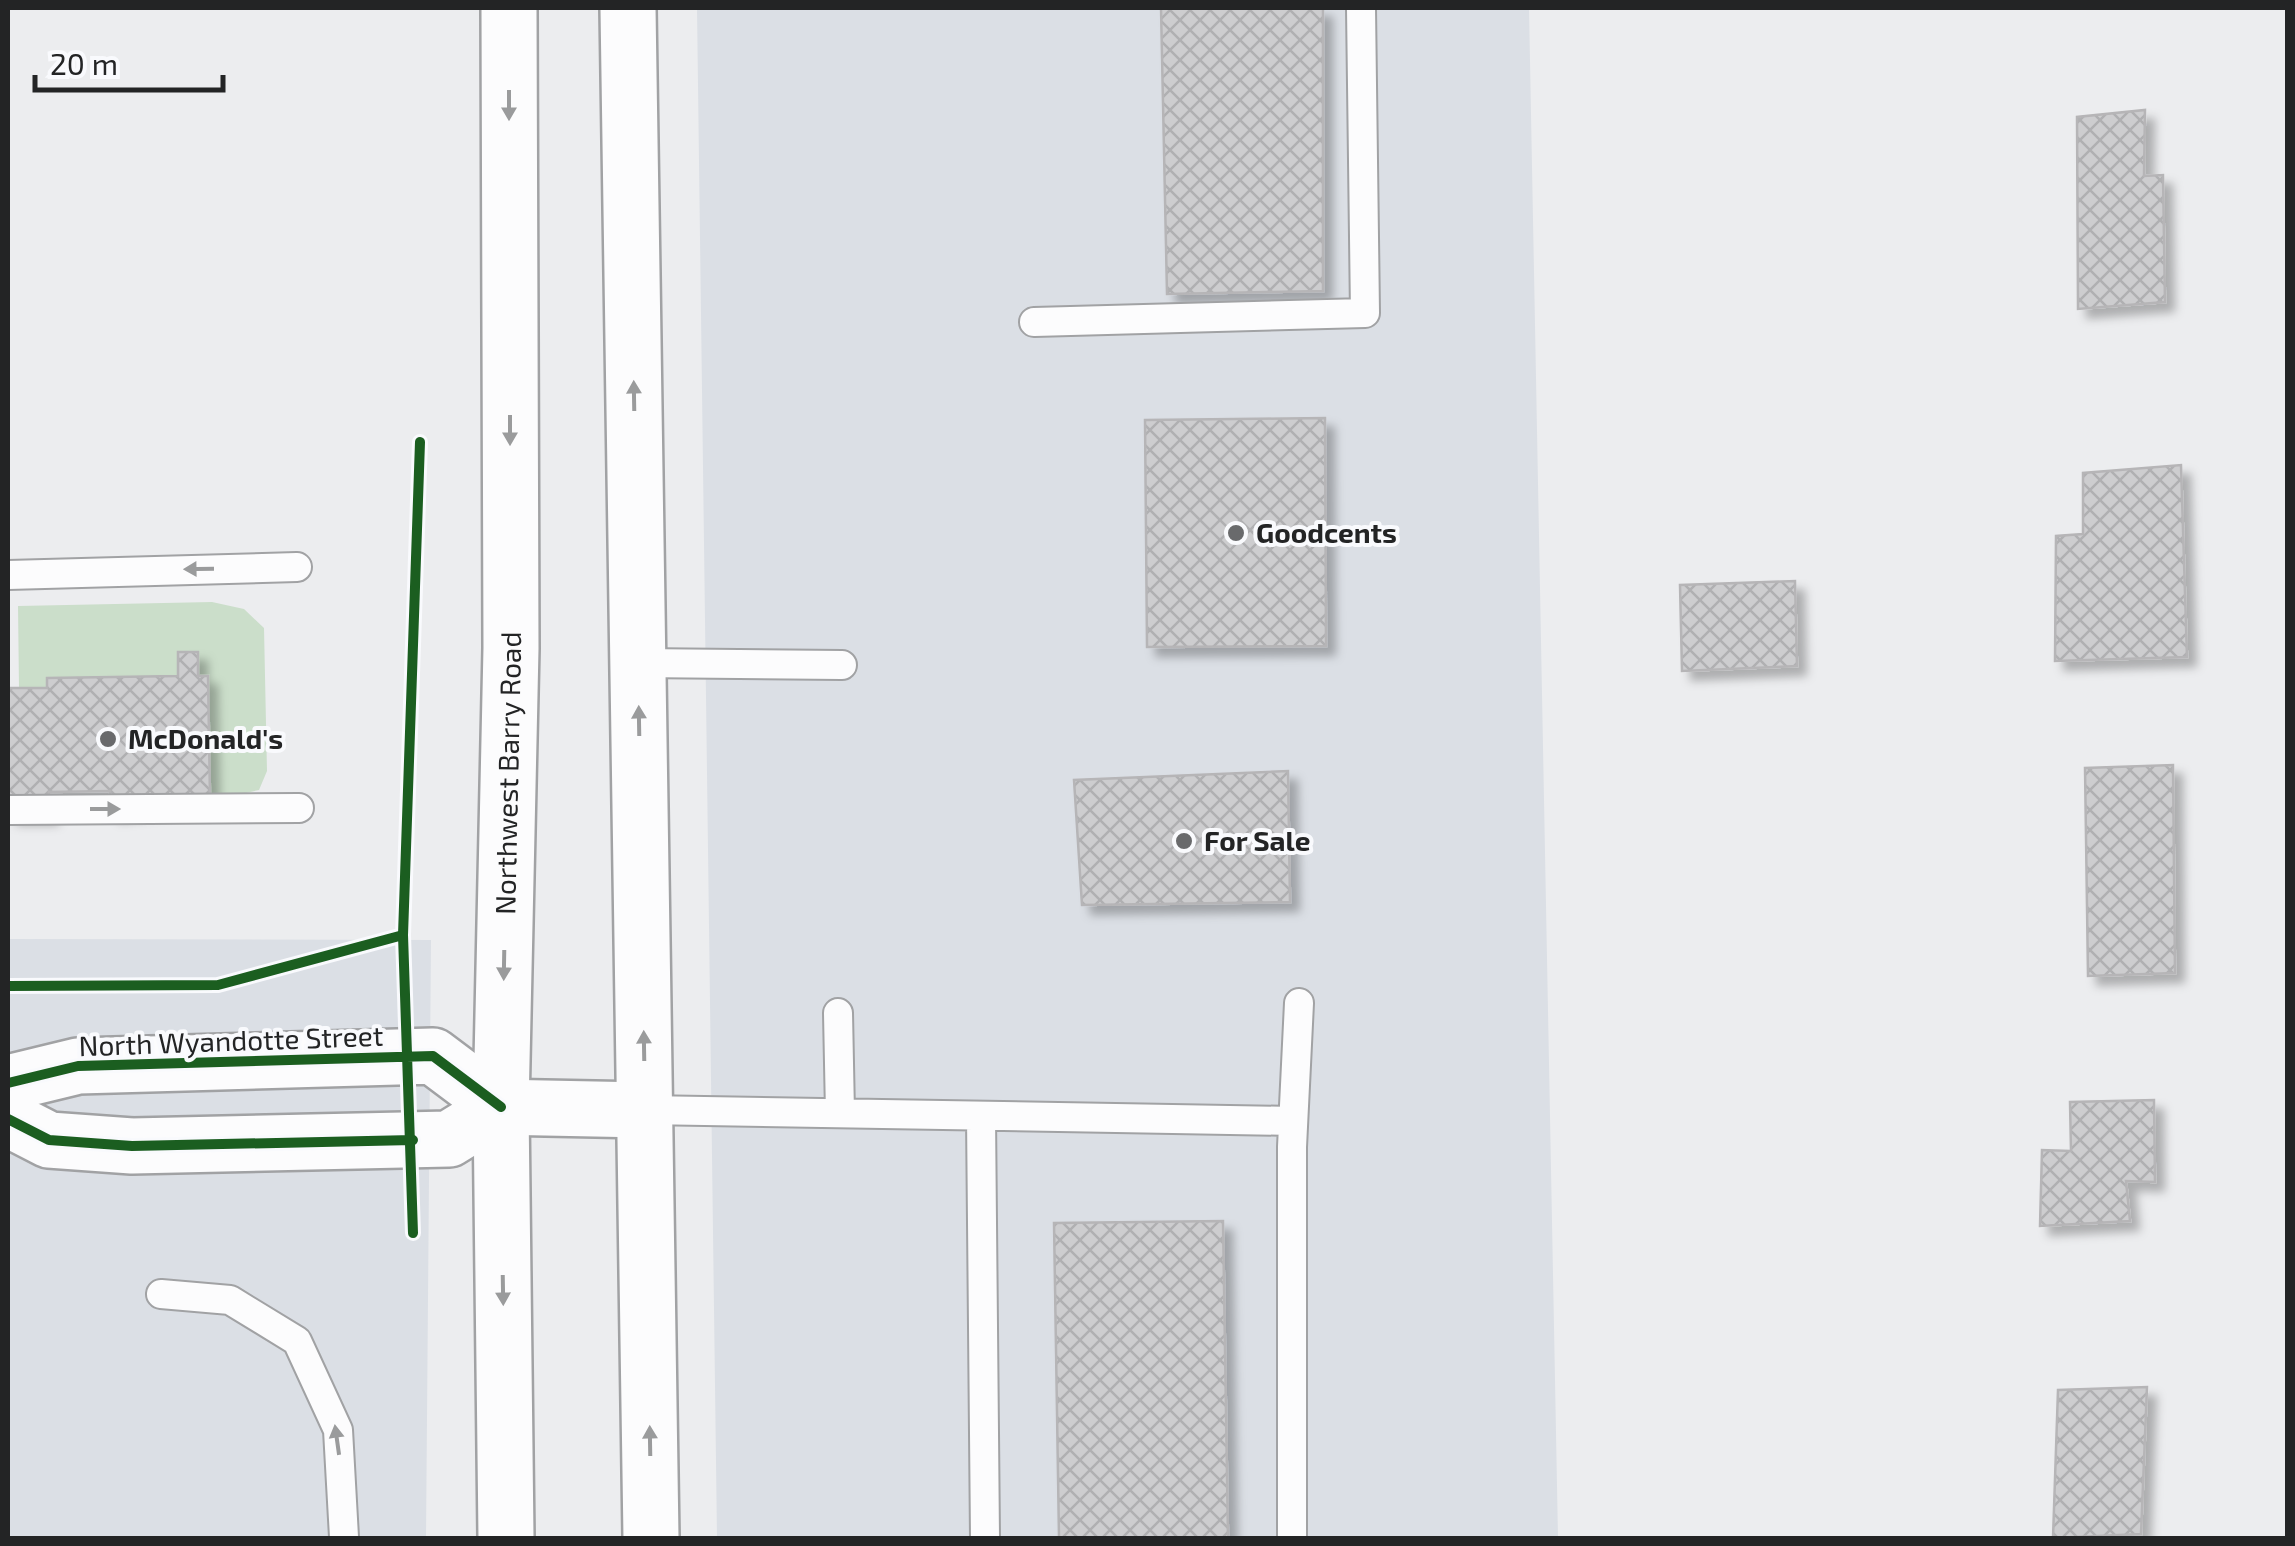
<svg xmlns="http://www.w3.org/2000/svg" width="2295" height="1546" font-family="'Exo 2',sans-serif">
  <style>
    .built { fill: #dbdfe5 }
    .garden { fill: #cbdeca }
    .building { fill: url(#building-cross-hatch); stroke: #b6b5b7; stroke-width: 2.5; filter: url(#shadow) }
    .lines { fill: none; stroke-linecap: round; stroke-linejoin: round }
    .service-casing { stroke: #a1a2a4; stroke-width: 32 }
    .minor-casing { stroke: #a1a2a4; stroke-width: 60 }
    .secondary-casing { stroke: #a1a2a4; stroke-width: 60 }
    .service { stroke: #fcfcfd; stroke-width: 28 }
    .minor { stroke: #fcfcfd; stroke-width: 55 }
    .secondary { stroke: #fcfcfd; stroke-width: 55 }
    .cycleway-casing { stroke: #f9fafd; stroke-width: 16 }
    .cycleway { stroke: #1b5e20; stroke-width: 10 }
    .oneway { fill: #9a9b9c }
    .poi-dot { fill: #696a6c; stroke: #f9fafd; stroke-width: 4 }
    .labels { text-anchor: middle; stroke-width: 8; stroke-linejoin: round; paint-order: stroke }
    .poi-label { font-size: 28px; font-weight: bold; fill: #232425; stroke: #f9fafd; text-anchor: start }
    .street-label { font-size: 28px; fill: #232425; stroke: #f9fafd }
  </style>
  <defs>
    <pattern id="building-cross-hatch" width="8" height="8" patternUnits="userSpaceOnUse" patternTransform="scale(2.5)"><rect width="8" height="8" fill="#cdcdcf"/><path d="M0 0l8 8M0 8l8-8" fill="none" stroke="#b0b0b2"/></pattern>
    <filter id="shadow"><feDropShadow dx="9" dy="9" stdDeviation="5" flood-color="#0004"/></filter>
  </defs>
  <rect width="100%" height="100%" fill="#ecedef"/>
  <path class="built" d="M697,8H1529L1558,1538H717Z
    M8,939L431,940L426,1538H8Z"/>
  <path class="garden" d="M212,602L244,609L264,628L267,771L259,790L210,801L207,676L48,678L47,688H19L18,606Z"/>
  <path class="building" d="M1161,8H1323V291L1167,294Z
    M2145,110L2144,176L2163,175L2165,302L2078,309L2077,117Z
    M1325,418L1326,646L1147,647L1145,420Z
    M2181,465L2187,657L2055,661L2056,536L2083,534V473Z
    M1795,581L1797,666L1682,671L1680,585Z
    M178,652H198V676H208L210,798L111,812L110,791L49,792V815H8V688H47V678L178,676Z
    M2173,765L2175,973L2088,976L2085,768Z
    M1288,771L1290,902L1082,905L1074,780Z
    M2154,1100L2155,1182L2126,1181L2130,1221L2040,1226L2042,1150L2071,1151L2070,1102Z
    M1223,1221L1228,1538H1059L1054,1223Z
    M2147,1387L2141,1534L2053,1538L2058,1390Z"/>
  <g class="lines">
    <g class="service-casing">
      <path id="service" d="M1034,322L1365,313L1361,8
        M8,575L297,567
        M638,663L842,665
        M8,810L299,808
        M838,1013L840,1113
        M645,1110L1293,1121
        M981,1116L985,1538
        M161,1294L230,1300L297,1341L338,1430L344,1537
        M1292,1538V1147L1299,1003"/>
    </g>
    <g class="minor-casing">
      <path id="minor" d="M8,1083L78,1066L433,1056L501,1107
        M8,1119L49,1140L132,1146L449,1139L501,1107L645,1110"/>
    </g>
    <g class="secondary-casing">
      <g id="secondary">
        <path d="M628,8L651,1538"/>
        <path id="s1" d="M506,1538L501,1107L511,648L509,8"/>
      </g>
    </g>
    <use href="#service" class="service"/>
    <use href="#minor" class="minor"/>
    <use href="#secondary" class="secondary"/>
    <g class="cycleway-casing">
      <path id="cycleway" d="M8,986L218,985L403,935
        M8,1083L78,1066L433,1056L501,1107
        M8,1119L49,1140L132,1146L413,1140
        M413,1233L403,935L420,442"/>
    </g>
    <use href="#cycleway" class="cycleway"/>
  </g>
  <defs><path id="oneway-solid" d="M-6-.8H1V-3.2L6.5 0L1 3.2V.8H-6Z" transform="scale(2.5)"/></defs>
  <g class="oneway">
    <use href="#oneway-solid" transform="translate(509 105) rotate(90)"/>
    <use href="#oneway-solid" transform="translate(634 396) rotate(-91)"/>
    <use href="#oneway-solid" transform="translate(510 430) rotate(90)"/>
    <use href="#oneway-solid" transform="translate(199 569) rotate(179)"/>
    <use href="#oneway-solid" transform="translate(639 721) rotate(-91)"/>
    <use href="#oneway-solid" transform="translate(105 809)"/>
    <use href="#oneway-solid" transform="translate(504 965) rotate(91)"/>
    <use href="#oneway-solid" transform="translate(644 1046) rotate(-91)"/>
    <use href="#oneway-solid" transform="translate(503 1290) rotate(89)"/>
    <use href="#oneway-solid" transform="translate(337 1440) rotate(-98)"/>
    <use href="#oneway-solid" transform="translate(650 1441) rotate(-91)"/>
  </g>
  <g class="poi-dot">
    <circle cx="1236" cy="533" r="10"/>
    <circle cx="108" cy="739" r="10"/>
    <circle cx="1184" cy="841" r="10"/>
  </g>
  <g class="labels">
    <g class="poi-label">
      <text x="1256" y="543">Goodcents</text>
      <text x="128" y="749">McDonald's</text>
      <text x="1204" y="851">For Sale</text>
    </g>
    <g class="street-label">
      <text dy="10" stroke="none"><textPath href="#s1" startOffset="765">Northwest Barry Road</textPath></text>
      <text transform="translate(231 1041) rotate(-2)" y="10">North Wyandotte Street</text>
    </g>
  </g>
  <rect width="2295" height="1546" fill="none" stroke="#232425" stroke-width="20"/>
  <path d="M35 75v15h188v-15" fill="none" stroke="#232425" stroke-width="5"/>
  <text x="50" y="75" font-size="30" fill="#232425" stroke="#f9fafd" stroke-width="8" paint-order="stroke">20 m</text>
</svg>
